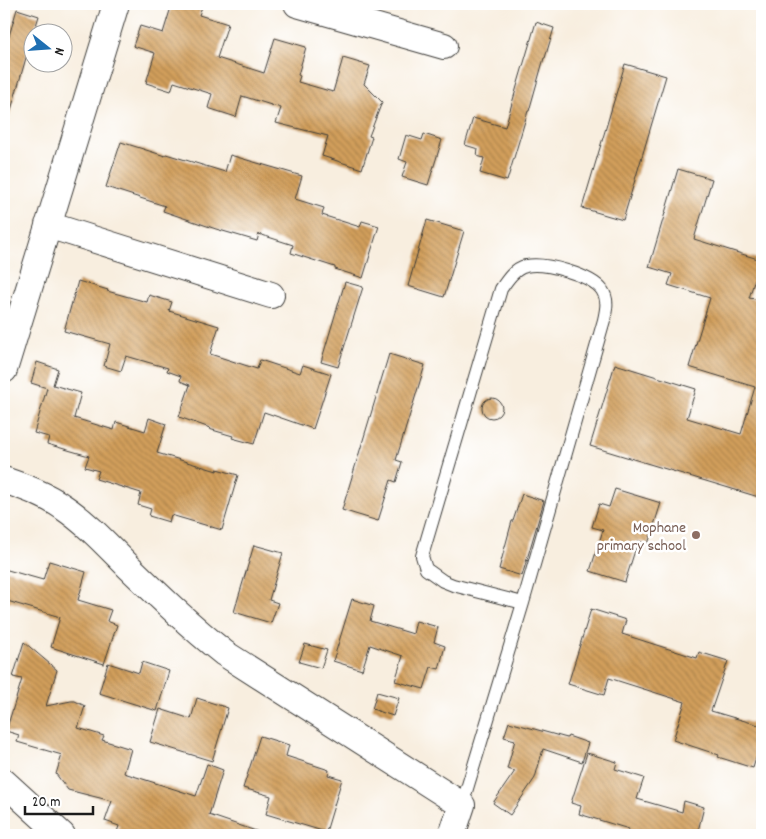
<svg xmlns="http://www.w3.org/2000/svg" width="766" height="839" font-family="Dekko,sans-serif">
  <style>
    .building { fill: url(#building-back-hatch) }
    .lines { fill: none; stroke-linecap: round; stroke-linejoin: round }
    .service-casing { stroke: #3d3c39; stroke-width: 14 }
    .minor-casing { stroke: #3d3c39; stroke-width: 28 }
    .service { stroke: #fff; stroke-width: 12 }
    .minor { stroke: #fff; stroke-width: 26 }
    .education-dot { fill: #8d6e63; stroke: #fff; stroke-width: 2 }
    .labels { text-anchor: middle; stroke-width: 5; stroke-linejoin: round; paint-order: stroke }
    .education-label { font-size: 16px; fill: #785e54; stroke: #fff; text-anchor: end }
  </style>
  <defs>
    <pattern id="building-back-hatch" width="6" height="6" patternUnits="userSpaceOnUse" patternTransform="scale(1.25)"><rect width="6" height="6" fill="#d29f5b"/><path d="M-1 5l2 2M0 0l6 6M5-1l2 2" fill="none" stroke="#aa814a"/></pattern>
  </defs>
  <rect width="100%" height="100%" fill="#fff"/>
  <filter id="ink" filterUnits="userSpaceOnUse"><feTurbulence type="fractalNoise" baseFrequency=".02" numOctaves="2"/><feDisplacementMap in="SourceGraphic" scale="10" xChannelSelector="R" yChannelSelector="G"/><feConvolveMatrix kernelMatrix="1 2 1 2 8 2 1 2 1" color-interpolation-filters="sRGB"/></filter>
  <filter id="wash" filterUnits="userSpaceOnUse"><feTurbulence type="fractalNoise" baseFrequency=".0096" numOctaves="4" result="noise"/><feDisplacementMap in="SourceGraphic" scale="20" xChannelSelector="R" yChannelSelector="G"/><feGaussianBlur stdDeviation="1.12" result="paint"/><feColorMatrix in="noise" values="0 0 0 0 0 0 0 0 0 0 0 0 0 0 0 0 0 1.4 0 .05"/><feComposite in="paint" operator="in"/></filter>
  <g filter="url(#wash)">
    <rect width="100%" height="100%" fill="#f8eedf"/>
    <g id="blocks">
      <path class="building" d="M172,4H203L199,15L228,24L217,58L264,73L275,38L306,47L298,75L300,76L298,82L333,92L343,58L370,66L364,84L382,102L369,136L372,137L362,169L322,156L328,136L276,123L281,108L242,96L236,117L208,108L212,94L174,82L171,91L146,83L155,53L133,46L140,26L163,33Z
        M17,9L39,16L34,32H32V37L9,117H4V53Z
        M536,22L554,28L545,58H544L529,111H528L507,181L480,173L484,158L477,156L478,149L465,145L473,118L505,127Z
        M625,64L666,76L623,220L582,208Z
        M424,134L442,140L428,185L402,177L407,162L399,159L406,135L422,140Z
        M121,142L165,156L166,154L225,172L230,155L302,176L295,199L324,208L322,215L360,227L362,221L379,226L363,278L335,269V267L291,253L293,245L259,234L257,241L216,229L163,211L165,206L106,187Z
        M678,169L712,179L694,239L761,260L749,298L762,300V498L590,446L615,364L696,389L687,418L741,434L755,387L689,367L710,298L668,285L672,274L649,267Z
        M427,220L464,231L444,297L408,286Z
        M78,281L108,290L107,291L147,302L149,295L172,302L169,311L219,326L210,354L257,369L260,360L300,373L303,365L331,374L313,429L264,412L254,444L232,438L233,436L209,429L210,428L179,417L190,385L180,381L181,376L167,371L168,368L126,356L121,371L104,366L110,344L64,331Z
        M345,282L363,287L338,367L321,362Z
        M389,354L425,365L396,460L402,462L396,482L391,480L378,521L342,510Z
        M37,362L58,369L53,385L81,393L74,418L114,430L116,422L145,431L149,418L166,424L157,453L217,471V469L238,475L222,530L171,515L169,522L149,516L151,509L138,505L141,493L96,479L99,471L85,467L89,456L47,444L49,437L34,433L47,388L31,383Z
        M482 408a10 10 0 1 1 20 0a10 10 0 1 1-20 0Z
        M615,489L661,503L648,544L638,541L625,582L590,571L603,530L592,527L599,504L609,507Z
        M522,494L544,501L522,576L499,569L512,521H513Z
        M254,545L283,553L269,600L278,603L271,623L234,612Z
        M49,561L86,572L78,600L111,610L107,621L117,625L104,664L51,647L60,617L4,600V569L43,580Z
        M352,599L374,606L370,621L410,633L413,634L416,621L438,627L434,642L445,646L439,669L431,667L424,689L395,681L403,656L370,645L362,670L333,661Z
        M591,609L626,620L622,634L697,658L699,652L728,661L711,711L762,726V739L753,768L718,757L719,755L673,740L685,702L609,678L604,695L568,684Z
        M24,642L57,670L46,706L71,701H75L85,706L78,728L104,736L102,740L131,749L124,773L196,796L207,764L223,770L209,815L259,832L258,835H116L119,826L105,821L112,801L68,790L56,774L62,755L17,742L19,735L6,731L22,679L13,677Z
        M305,644L327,650L321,668L299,662Z
        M142,662L169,671L157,711L99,693L108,663L139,673Z
        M377,692L399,698L393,716L372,709Z
        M197,698L228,708L212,761L150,742L160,709L191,719Z
        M509,722L567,738L568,736L588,743L582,762L543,749L535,778L510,815L493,803L515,771L507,769L515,740L504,737Z
        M260,736L289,745L286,756L329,770L328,775L342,779L326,832L266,814L271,796L243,788Z
        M587,753L617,762L615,769L644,778L637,799L682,812L684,801L704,807L697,835H627L629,829L579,814L581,806L571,803Z"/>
    </g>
  </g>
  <g filter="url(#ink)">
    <use href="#blocks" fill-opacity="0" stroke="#3d3c39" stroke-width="1"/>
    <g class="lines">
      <g class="service-casing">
        <path id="service" d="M462,805L523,603L604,320C606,310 609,300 602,290C591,275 545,262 526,266C515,268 507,280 501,289L422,556L426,569L443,581L453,585L523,603"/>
      </g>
      <g class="minor-casing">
        <path id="minor" d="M297,4L444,46
          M48,225L271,295
          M4,370L116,4
          M4,480C24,487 45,494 63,507C87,523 107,545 128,566C159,596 190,626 224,653L462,805L452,835
          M4,782L62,835"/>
      </g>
      <use href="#service" class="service"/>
      <use href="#minor" class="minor"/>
    </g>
  </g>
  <circle class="education-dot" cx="696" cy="535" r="5"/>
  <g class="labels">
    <g class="education-label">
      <text x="686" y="532">Mophane<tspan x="686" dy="18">primary school</tspan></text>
    </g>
  </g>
  <rect width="766" height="839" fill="none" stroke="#fff" stroke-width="20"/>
  <g transform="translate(48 48) rotate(107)"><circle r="24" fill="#ffffff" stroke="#a4a4a4"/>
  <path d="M0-4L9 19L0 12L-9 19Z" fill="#1f6fb2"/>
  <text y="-8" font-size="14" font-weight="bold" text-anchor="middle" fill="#1c1c1c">N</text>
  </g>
  <path d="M25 806v8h68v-8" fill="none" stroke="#1c1c1c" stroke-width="2.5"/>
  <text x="32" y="806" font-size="15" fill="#1c1c1c" stroke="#ffffff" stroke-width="4" paint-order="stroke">20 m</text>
</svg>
